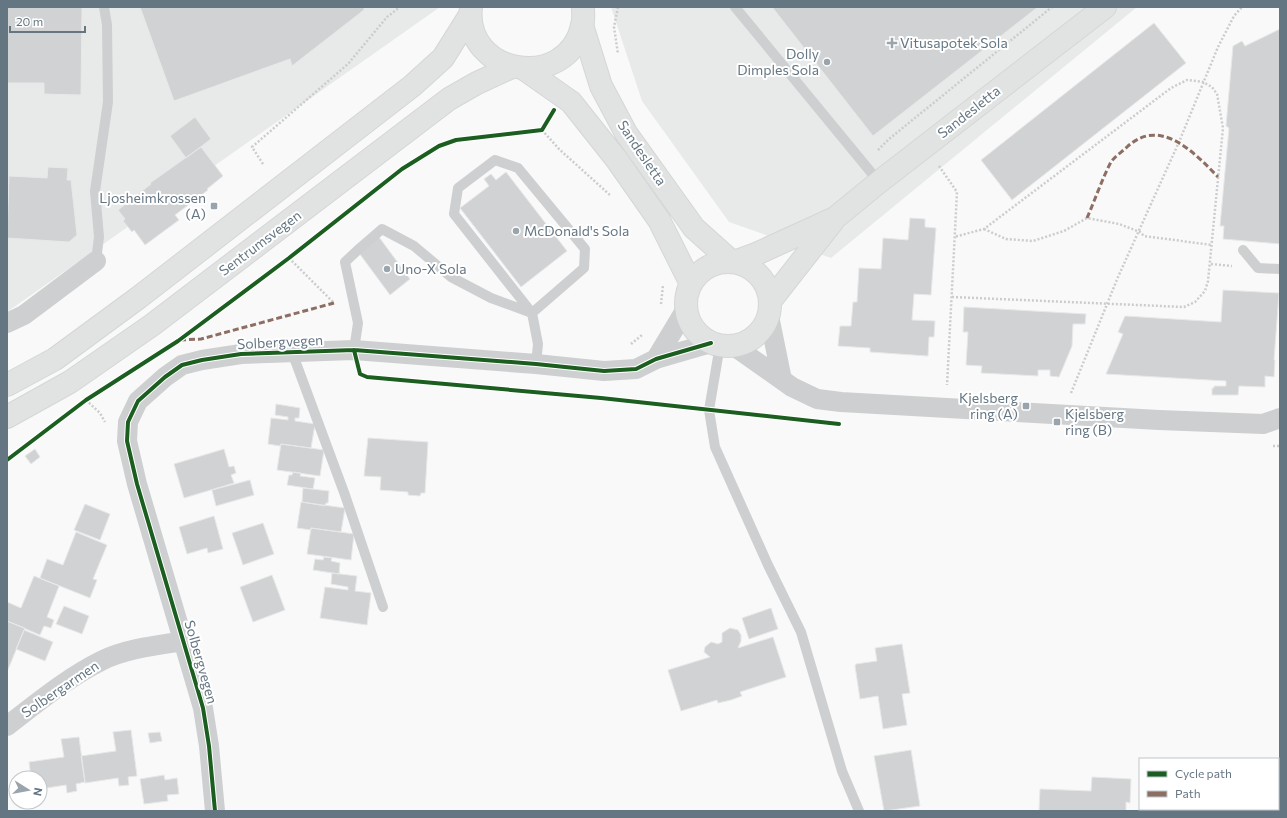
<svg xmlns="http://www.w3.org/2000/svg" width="1287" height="818" font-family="Commissioner,sans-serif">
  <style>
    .built { fill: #e8e9e9 }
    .building { fill: #d0d2d3; stroke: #e8e8e8 }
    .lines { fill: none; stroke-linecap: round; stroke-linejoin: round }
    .secondary-casing { stroke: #d5d6d7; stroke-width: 24 }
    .primary-casing { stroke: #d5d6d7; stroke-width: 24 }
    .path { stroke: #cbcccd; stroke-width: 2.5; stroke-dasharray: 2 2; stroke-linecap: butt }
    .lane { stroke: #cecfd0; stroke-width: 10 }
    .street { stroke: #cecfd0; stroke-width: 20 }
    .secondary { stroke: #e1e2e2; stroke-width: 22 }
    .primary { stroke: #e1e2e2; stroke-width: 22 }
    .quiet { stroke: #8d6e63; stroke-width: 3; stroke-dasharray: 6 3; stroke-linecap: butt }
    .cycleway-casing { stroke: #fff; stroke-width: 6 }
    .cycleway { stroke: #1b5e20; stroke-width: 4 }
    .poi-dot { fill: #99a4ac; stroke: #fff; stroke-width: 1.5 }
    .labels { text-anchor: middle; stroke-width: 4; stroke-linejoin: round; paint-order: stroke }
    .poi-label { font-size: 14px; fill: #657683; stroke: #fff; text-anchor: start }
    .street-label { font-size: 14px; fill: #657683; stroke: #fff }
  </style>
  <rect width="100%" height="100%" fill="#f9f9f9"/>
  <path class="built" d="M7,7H440L7,312Z
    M611,7H1137L831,258L729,222L642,101Z"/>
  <path class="building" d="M7,7H82L81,95L44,94V83H7Z
    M140,7H364V10L292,66L290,59L174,101Z
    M772,7H1038L873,136Z
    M1154,23L1186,63L1012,200L981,160Z
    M1280,29V244L1223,239L1224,226H1220L1229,128L1226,126L1233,46L1242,41L1245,46Z
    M195,117L211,139L186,158L170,136Z
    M201,147L223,176L207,189L208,190L175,215L179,220L145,245L134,230L132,232L123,221L125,219L118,210L151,184L150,183Z
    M48,167L68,168L67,180H71L77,235L69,242L7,238L9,176L47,178Z
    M506,172L567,251L521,287L460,208L489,186L484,179L491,174L496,180Z
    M910,218L925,219V227L936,228L931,295L914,294L912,320L935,321L934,337H929L928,356L870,352V348L838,346L840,326H851L853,302H857L859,268L881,269L883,238L908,240Z
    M379,237L410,279L390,295L359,253Z
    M1223,290L1279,293L1274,360H1275L1274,377L1265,376V387L1239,386L1238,395H1212V388H1214V386H1226V381L1106,374L1123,334L1118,332L1125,316L1221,322Z
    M964,307L1086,314L1085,324H1073L1072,346L1059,377L1050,376V370H1038V376L981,373L982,366L966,365L968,332H963Z
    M276,404L300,408L299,418H295V421L315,424L311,448L281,444L280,446L268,444L271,418L288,420V417L275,415Z
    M368,438L428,442L425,493H421L420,496L408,495V492L380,490L381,477L364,476Z
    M281,444L324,450L320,476L277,470Z
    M35,449L40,457L31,464L25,456Z
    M224,449L229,467L234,466L236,473L231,475L234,483L184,498L174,464Z
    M293,472L301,473L300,476L315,478L313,489L287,485L289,475H292Z
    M250,480L254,495L216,506L212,490Z
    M303,488L329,491L328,503H326L325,506L302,502Z
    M301,502L345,508L341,532L311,528V530L297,528Z
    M85,504L110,514L100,540L74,530Z
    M214,516L223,549L208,553L207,548L187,554L179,527Z
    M263,523L274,554L243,565L232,533Z
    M311,528L354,534L351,560L307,554Z
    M76,532L107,545L93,579L97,580L90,598L40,578L47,559L63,565Z
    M324,557L332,558L331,561L340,563L339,574L313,570L315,559L323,560Z
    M332,573L357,576L355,591L371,593L367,625L320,618L325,587L348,590V587L331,584Z
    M272,575L285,610L253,622L240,587Z
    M34,576L59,586L47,617L54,620L51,628L44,626L40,635L7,621V602L21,608Z
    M64,606L89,616L82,634L56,624Z
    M771,608L778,629L749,639L742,618Z
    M7,621L25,628L7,672Z
    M730,628L738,630L741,635V641L738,648L773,637L786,677L740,692L742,696L731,700L718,703L717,700L681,711L668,670L710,657L704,652L705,647L711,642L718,644L722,642V633Z
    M24,630L53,642L45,661L16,649Z
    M902,644L910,693L902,694L907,725L883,729L878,696L860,699L855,666L856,664L877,661L875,648Z
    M131,730L137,776L128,777L129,785L119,786L118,778L85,783L81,756L116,751L113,732Z
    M160,732L162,741L150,743L148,733Z
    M79,737L85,782L76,784L77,791L67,793L66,785L40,789V778H31L29,762L64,757L61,739Z
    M911,750L920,806L884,811L874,756Z
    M164,775L165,780L177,778L179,794L167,795L168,801L144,804L140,779Z
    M1092,777L1131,779L1130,803L1126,802V811H1039L1040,789L1091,791Z"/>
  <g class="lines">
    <g class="secondary-casing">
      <path id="secondary" d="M582,25L601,86L626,133L694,228L732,262
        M524,69L571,102L617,160L659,220L691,284
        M734,262L756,254L835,218L879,182L1105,7
        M686 304a42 42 0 1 1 84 0a42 42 0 1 1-84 0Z
        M771,300L833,221
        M1278,789L1280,784
        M1269,811L1270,809"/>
    </g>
    <g class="primary-casing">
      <path id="primary" d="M471,7C463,76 567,92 582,26C584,20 583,13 583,7
        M7,385L55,359L138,298L412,86L443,58L470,15
        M7,417L70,382L152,325L449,99L477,83L512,67"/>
    </g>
    <path class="path" d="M618,7L614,27L618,54
      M542,130L559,149L611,196
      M878,150L889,139L1052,7
      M263,164L252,147L348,64L387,17L400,7
      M939,166L957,192L947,385
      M984,229L1006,239L1033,241L1064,231L1087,218L1119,224L1140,232L1144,236L1212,245
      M289,258L334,303
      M1211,264L1232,266
      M952,297L1184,307L1195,302L1205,291L1208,281L1223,128L1217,94L1212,87L1203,82L1187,80L1171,88L984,229L954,237
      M661,304L663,285
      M631,344L642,335
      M1071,393L1118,277L1179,142L1218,47L1234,16L1242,7
      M86,400L100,413L105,422
      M1273,446H1280"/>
    <path class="lane" d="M735,7L879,182
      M495,160L518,168L585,249L584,268L532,313L454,214L458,188Z
      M1243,250L1258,268L1280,269
      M96,261L99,237L95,191L108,102L107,25L104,7
      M720,345L709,410L715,447L768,565L801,632L842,771L859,811
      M354,350L358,323L345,262L360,248L382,229L414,246L451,277L491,298L532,313L538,344L536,364
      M292,352L345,495L383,607"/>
    <path class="street" d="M769,316L782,380
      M7,323L24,315L96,261
      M734,346L792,387L817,399L841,402L1159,420L1263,424L1280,418
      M656,359L686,309
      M7,726C37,703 67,678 101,661C124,649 158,645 184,641
      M215,811L209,746L203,708L137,484L127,441L128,422L138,401L165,377L182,365L202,360L241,354L354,350L536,364L604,371L636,369L656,359L711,343"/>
    <use href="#secondary" class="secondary"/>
    <use href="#primary" class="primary"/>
    <path class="quiet" d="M1087,218C1095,200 1102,179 1111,162C1115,156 1122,152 1127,147C1160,116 1195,153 1218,177
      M180,340L201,339L334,303"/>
    <g class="cycleway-casing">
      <path id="cycleway" d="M354,350L360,374L367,377L601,398L839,424
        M7,460L86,400L178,341L289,258L402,169L439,146L456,140L542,130L554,110
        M215,811L209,746L203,708L137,484L127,441L128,422L138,401L165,377L182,365L202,360L241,354L354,350L536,364L604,371L636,369L656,359L711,343"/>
    </g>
    <use href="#cycleway" class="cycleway"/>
  </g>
  <g class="poi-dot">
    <path d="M890 37h4v4h4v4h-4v4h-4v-4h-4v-4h4z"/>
    <circle cx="827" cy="62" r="4"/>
    <rect x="210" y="202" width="8" height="8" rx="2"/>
    <circle cx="516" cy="231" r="4"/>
    <circle cx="387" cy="269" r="4"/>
    <rect x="1022" y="402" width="8" height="8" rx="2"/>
    <rect x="1053" y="418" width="8" height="8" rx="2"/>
  </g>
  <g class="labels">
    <g class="poi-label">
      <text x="900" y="48">Vitusapotek Sola</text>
      <text x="819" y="59" text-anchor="end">Dolly<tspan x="819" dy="16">Dimples Sola</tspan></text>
      <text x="206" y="203" text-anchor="end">Ljosheimkrossen<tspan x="206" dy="16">(A)</tspan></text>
      <text x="524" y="236">McDonald's Sola</text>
      <text x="395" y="274">Uno-X Sola</text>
      <text x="1018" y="403" text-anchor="end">Kjelsberg<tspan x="1018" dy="16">ring (A)</tspan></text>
      <text x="1065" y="419">Kjelsberg<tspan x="1065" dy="16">ring (B)</tspan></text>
    </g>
    <g class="street-label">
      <text transform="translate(969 112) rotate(-38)" y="5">Sandesletta</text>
      <text transform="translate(642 153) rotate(56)" y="5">Sandesletta</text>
      <text transform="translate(260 243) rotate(-37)" y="5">Sentrumsvegen</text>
      <text transform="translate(280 342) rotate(-3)" y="5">Solbergvegen</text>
      <text transform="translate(201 662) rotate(74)" y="5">Solbergvegen</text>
      <text transform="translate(60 689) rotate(-34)" y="5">Solbergarmen</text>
    </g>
  </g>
  <rect width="1287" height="818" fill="none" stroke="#657683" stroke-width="16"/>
  <rect x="1139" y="758" width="140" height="52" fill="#ffffff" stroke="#c1c8cd"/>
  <rect x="1147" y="771" width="20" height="6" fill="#1b5e20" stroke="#c1c8cd"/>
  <text x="1175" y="778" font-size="12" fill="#657683">Cycle path</text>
  <rect x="1147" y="791" width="20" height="6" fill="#8d6e63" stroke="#c1c8cd"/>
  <text x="1175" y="798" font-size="12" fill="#657683">Path</text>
  <g transform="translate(28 790) rotate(101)"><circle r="19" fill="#ffffff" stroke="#c1c8cd"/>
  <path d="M0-3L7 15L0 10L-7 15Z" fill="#99a4ac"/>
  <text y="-6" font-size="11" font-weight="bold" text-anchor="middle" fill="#657683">N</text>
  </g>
  <path d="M10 26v6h75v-6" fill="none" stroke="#657683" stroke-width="2"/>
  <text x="16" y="26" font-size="12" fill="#657683" stroke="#ffffff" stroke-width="3" paint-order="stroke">20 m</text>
</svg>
